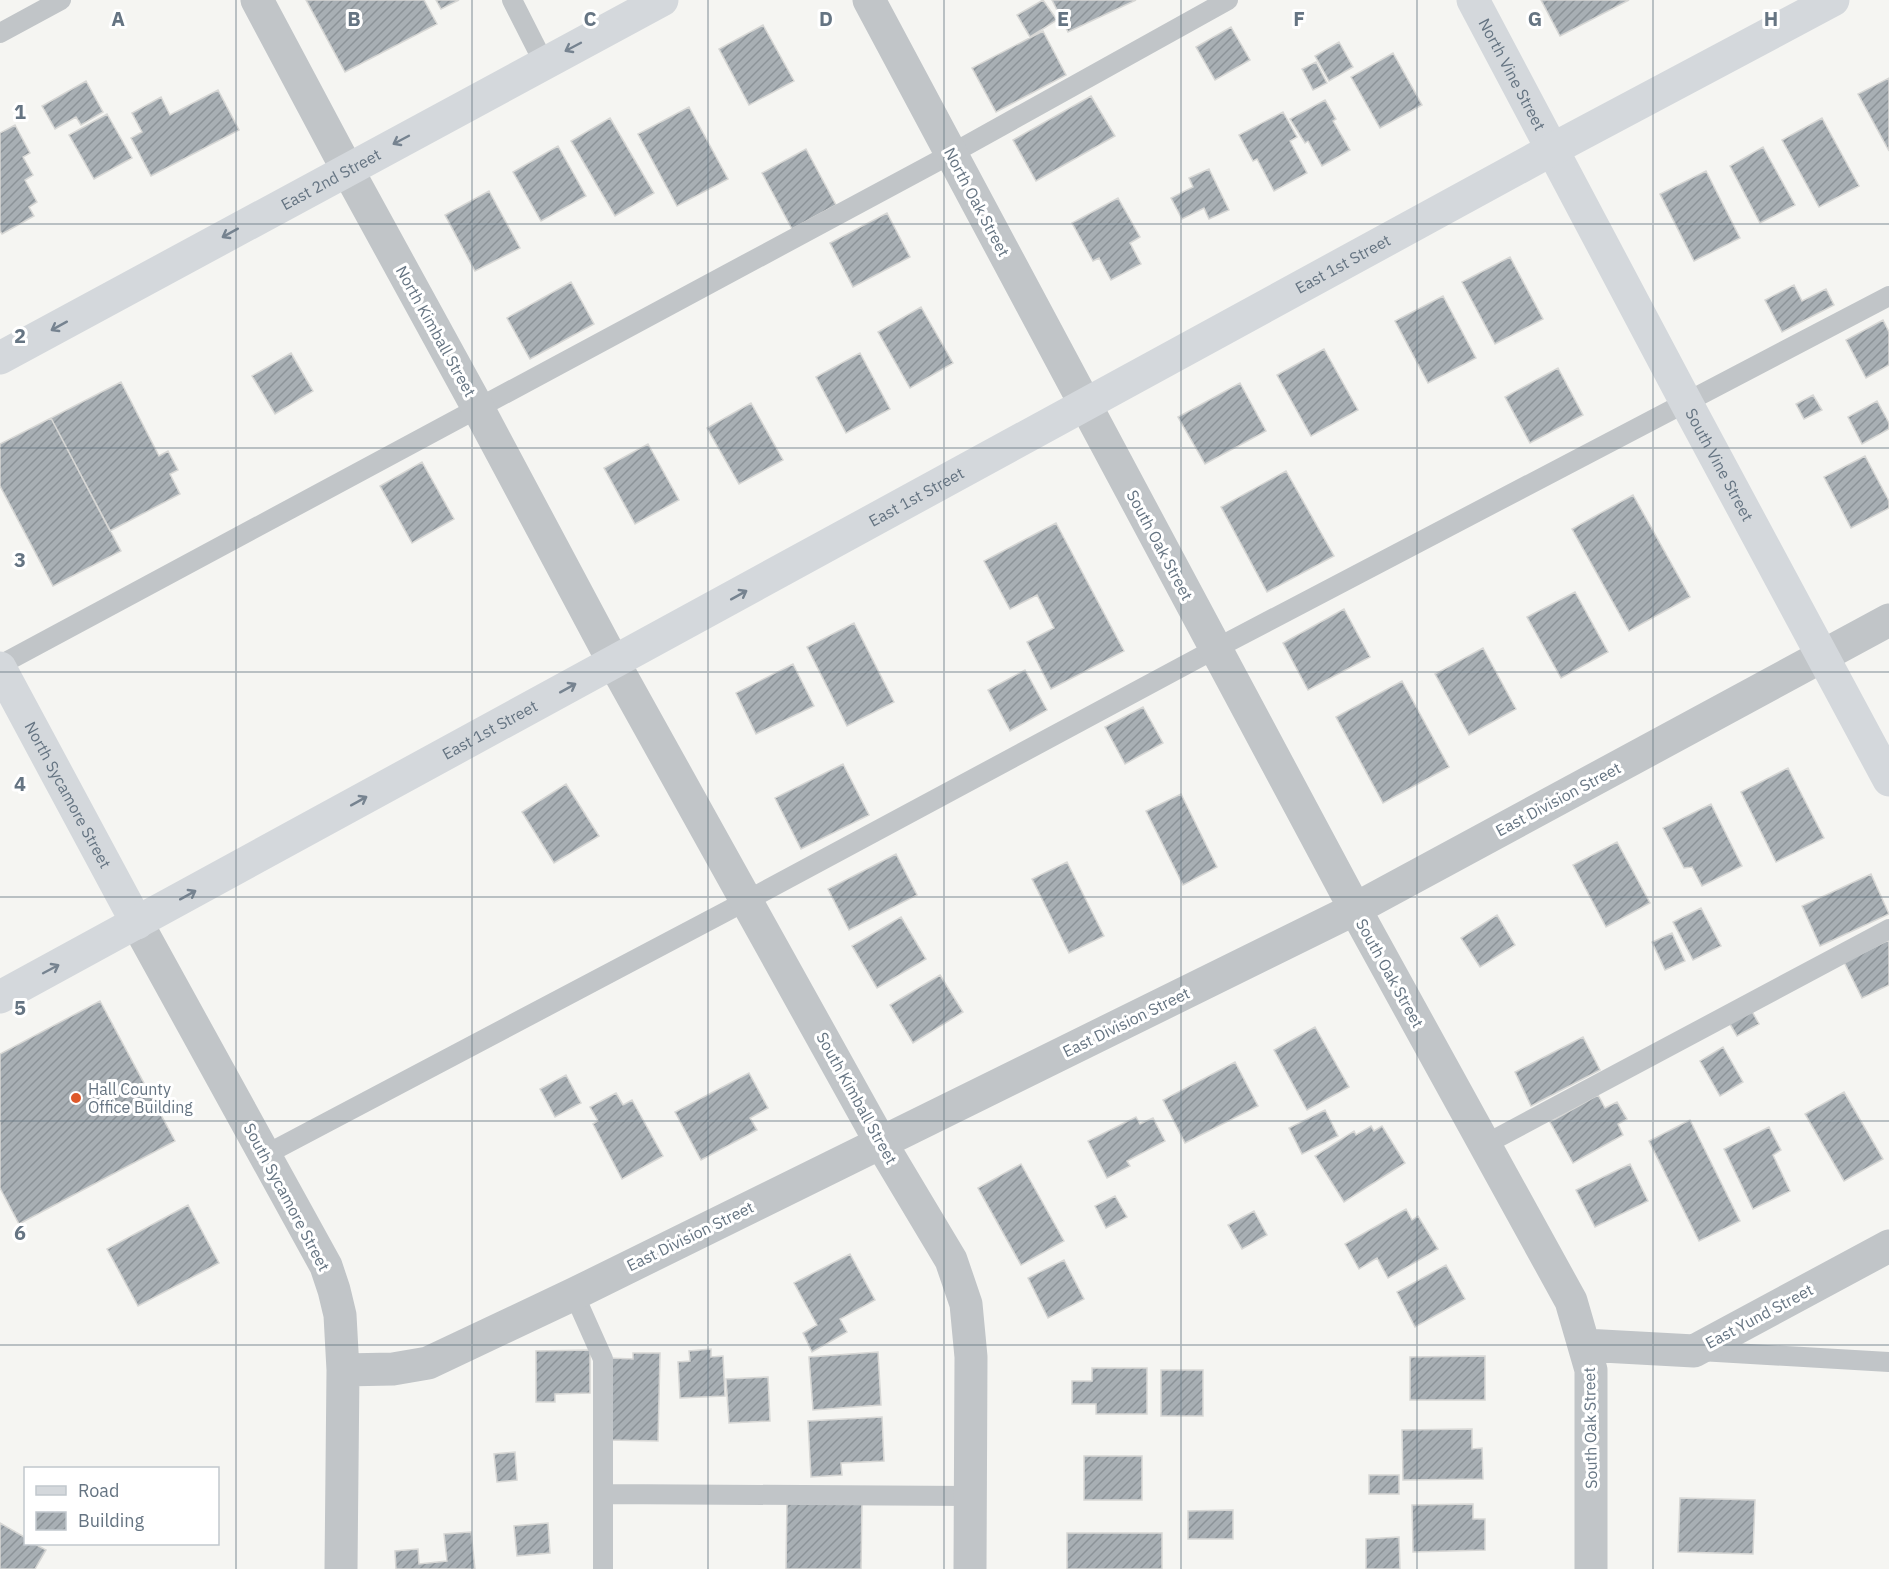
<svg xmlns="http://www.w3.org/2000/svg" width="1889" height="1569" font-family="'IBM Plex Sans',sans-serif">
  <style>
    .building { fill: url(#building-hatch); stroke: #d7d7d5; stroke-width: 1.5 }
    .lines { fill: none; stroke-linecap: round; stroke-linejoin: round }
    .lane { stroke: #c1c5c8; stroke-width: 20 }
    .street { stroke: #c1c5c8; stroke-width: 33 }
    .secondary { stroke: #d4d8dc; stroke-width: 33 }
    .highway { stroke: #d4d8dc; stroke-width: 33 }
    .oneway { stroke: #768390 }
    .grid { fill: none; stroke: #657482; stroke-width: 1.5; stroke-opacity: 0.55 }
    .poi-dot { fill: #de582a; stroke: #fff; stroke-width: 2 }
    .labels { text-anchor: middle; stroke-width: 6; stroke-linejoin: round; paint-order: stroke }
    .street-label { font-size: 16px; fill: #657482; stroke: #fff }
    .poi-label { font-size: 16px; fill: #657482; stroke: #fff; text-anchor: start }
    .grid-label { font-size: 20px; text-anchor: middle; font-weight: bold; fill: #657482; stroke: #fff; stroke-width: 6; stroke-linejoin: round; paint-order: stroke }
  </style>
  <defs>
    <pattern id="building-hatch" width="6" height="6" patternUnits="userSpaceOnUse" patternTransform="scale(1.5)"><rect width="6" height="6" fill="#a8afb4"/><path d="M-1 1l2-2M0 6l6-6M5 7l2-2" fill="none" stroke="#8c9398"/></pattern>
  </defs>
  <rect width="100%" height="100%" fill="#f5f5f2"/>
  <path class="building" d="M306,0H424L437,24L345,72Z
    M436,0H459L441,9Z
    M1043,0L1057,20L1030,37L1017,15Z
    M1052,0H1136L1068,32Z
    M1541,0H1629L1560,36Z
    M763,25L794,81L749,105L719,49Z
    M1231,27L1250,60L1215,80L1196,47Z
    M1043,31L1066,75L996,112L972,68Z
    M1339,42L1353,67L1329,81L1315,56Z
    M1393,53L1422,105L1380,128L1351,77Z
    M1316,62L1327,83L1313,90L1302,69Z
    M1889,78V151L1858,94Z
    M86,81L103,112L81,125L76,117L55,129L42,106Z
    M218,90L239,130L151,176L131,138L142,132L132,113L161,97L170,115Z
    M1091,96L1115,136L1036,181L1013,140Z
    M1325,100L1336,119L1333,121L1350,150L1322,166L1308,141L1305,143L1290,119Z
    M689,107L728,179L677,206L638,134Z
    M1283,112L1297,137L1290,141L1307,173L1274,191L1257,159L1253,161L1239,135Z
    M107,114L132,158L94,179L69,135Z
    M610,118L654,193L615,216L571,141Z
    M1822,118L1859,186L1819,207L1782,140Z
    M15,125L30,153L23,157L33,175L25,180L37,202L29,207L34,216L2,234L0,231V133Z
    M558,146L586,196L541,221L513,172Z
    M1763,147L1795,205L1760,223L1730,166Z
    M806,149L836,205L792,229L762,173Z
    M1209,169L1229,210L1209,219L1204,208L1182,219L1171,198L1193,187L1189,178Z
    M1706,171L1740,238L1694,261L1660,194Z
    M489,191L520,248L475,271L445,215Z
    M1118,198L1140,237L1130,243L1141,264L1111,280L1099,258L1093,261L1072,223Z
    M887,213L910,257L853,287L830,243Z
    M1510,257L1543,319L1495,344L1462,282Z
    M571,282L594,324L530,359L507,318Z
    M1794,285L1802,301L1826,289L1834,305L1782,332L1765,300Z
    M1443,296L1476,358L1428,383L1395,321Z
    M921,307L953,363L910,388L878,332Z
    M1883,320L1889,332V365L1866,378L1846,340Z
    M1324,349L1358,410L1311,436L1277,375Z
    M291,353L313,391L275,414L252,376Z
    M860,353L890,409L846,433L816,377Z
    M1558,368L1583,415L1530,443L1505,397Z
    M121,382L159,456L168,451L178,470L170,474L180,494L110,531L51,418Z
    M1240,383L1266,431L1205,464L1178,417Z
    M1813,395L1822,410L1804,419L1796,404Z
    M1877,401L1889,423V429L1862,444L1848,417Z
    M751,403L783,460L739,484L707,428Z
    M51,418L121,551L53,586L0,486V444Z
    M648,444L679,500L635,524L604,468Z
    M1865,456L1889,501V508L1851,528L1824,477Z
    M422,462L454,519L412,543L380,486Z
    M1286,471L1334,556L1267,592L1221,507Z
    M1633,495L1690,597L1629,631L1572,529Z
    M1056,523L1124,651L1051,689L1027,642L1054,628L1037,595L1010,609L984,561Z
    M1575,592L1608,652L1561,678L1527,617Z
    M1344,609L1370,657L1308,690L1283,643Z
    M854,623L894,702L847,726L807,647Z
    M1483,648L1516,709L1469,735L1435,674Z
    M793,664L814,706L756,734L736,693Z
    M1025,670L1047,710L1010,731L988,690Z
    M1402,681L1449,767L1383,803L1336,717Z
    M1143,707L1163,743L1125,764L1105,727Z
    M843,764L869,815L801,849L775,798Z
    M1788,768L1824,838L1776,862L1741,792Z
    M566,784L599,836L554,863L522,812Z
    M1181,794L1217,867L1183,885L1146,811Z
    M1711,804L1742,866L1702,886L1692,867L1684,868L1663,828Z
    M1617,842L1650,903L1606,927L1573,865Z
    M896,854L917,895L849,930L828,889Z
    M1067,862L1104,936L1069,953L1032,879Z
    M1871,874L1889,914L1820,946L1802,906Z
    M1701,908L1721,946L1693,960L1673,922Z
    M1497,915L1515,945L1480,967L1461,938Z
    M901,917L926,959L877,988L852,946Z
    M1672,933L1685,961L1665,970L1652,942Z
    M1889,940V985L1862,998L1844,962Z
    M940,975L963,1012L913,1043L890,1005Z
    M100,1001L175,1141L19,1224L0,1188V1054Z
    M1749,1006L1759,1024L1737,1036L1727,1019Z
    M1315,1027L1349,1087L1307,1110L1274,1050Z
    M1583,1037L1600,1070L1531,1106L1515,1072Z
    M1723,1047L1743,1082L1720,1096L1700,1061Z
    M1235,1062L1258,1106L1185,1143L1163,1100Z
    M749,1073L768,1108L750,1118L757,1130L701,1160L675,1112Z
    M566,1075L581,1103L555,1117L540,1089Z
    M1844,1092L1883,1159L1844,1181L1805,1114Z
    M616,1093L623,1105L632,1100L663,1156L622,1179L593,1124L598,1121L590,1107Z
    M1598,1095L1605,1108L1617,1102L1627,1119L1618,1124L1623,1135L1573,1163L1550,1122Z
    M1325,1110L1338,1136L1302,1154L1289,1128Z
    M1136,1117L1140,1124L1153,1118L1165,1141L1127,1161L1130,1166L1107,1178L1088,1141Z
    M1690,1120L1740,1221L1699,1241L1649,1141Z
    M1371,1126L1374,1131L1382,1126L1405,1163L1344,1202L1315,1156L1354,1131L1356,1135Z
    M1769,1127L1781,1150L1773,1155L1790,1191L1753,1209L1724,1149Z
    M1021,1164L1064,1241L1021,1265L978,1188Z
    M1630,1164L1648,1201L1595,1227L1576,1190Z
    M1115,1196L1127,1217L1106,1228L1095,1206Z
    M188,1205L219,1263L138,1306L107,1249Z
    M1406,1209L1412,1220L1418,1216L1438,1249L1388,1278L1377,1258L1359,1269L1345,1244Z
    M1254,1211L1267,1235L1242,1249L1228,1225Z
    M850,1254L875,1300L840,1319L847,1332L812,1352L803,1333L817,1325L794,1283Z
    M1064,1260L1084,1299L1048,1318L1028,1278Z
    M1446,1265L1465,1299L1415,1327L1397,1292Z
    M711,1349V1357L723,1356L725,1396L680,1398L678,1362L690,1361L689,1351Z
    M590,1350V1393L555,1394V1402H536V1351Z
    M878,1352L881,1405L813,1410L809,1357Z
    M633,1353H660L658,1441L608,1440L609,1358L633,1359Z
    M1485,1356V1400H1410V1357Z
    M1092,1368H1147V1414H1096V1404H1072V1381H1092Z
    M1161,1370H1203V1416H1161Z
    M768,1377L770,1421L729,1423L726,1379Z
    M882,1417L884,1461L841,1463L842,1475L811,1477L808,1421Z
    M1472,1429V1449L1482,1448L1483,1479L1403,1480L1402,1430Z
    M515,1452L517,1480L497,1482L494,1454Z
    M1084,1456H1142V1500H1084Z
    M1369,1475H1399V1494H1369Z
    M1680,1498L1755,1500L1753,1554L1678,1552Z
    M787,1501L862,1503L861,1569H786Z
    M1473,1504V1519H1485V1550L1413,1552L1412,1505Z
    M1233,1510V1539H1188V1511Z
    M0,1523L26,1538V1544H35L46,1550L35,1569H0Z
    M548,1523L550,1553L517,1556L514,1526Z
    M471,1532L475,1569H396L395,1551L418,1549L419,1564L447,1561L444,1534Z
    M1067,1533H1162V1569H1067Z
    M1399,1537L1400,1569H1366V1539Z"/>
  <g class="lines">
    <path class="lane" d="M512,0L544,63
      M0,33L61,0
      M0,665L951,154L1228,0
      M1484,1145L1889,929
      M265,1155L746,901L1215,649L1889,296
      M574,1294L603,1359V1569
      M1700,1351L1889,1362
      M603,1494L970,1496"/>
    <path class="street" d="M257,0L347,169L478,408L614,663L881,1143L951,1260L966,1304L971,1357L970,1569
      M869,0L1355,909L1571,1301L1591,1370V1569
      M137,923L326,1266L334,1290L340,1315L343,1370L341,1569
      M1584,1345L1694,1351L1889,1246
      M343,1370L393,1369L428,1363L574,1294L1355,909L1889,620"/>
    <g class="secondary">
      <path id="s1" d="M1473,0L1687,404L1889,780"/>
      <path id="s2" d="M0,668L137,923"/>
    </g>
    <g class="highway">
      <path id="s3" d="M0,358L662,0"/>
      <path id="s4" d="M0,997L1553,149L1833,0"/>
    </g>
  </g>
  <defs><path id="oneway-shaft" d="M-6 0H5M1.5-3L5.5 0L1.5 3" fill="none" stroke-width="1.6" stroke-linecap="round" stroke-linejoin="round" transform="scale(1.5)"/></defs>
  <g class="oneway">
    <use href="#oneway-shaft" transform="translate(573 47) rotate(152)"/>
    <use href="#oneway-shaft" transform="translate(401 140) rotate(152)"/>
    <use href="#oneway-shaft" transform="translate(230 233) rotate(151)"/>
    <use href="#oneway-shaft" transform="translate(59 326) rotate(151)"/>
    <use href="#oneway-shaft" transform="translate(739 595) rotate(-29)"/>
    <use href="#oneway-shaft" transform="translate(568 688) rotate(-29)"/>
    <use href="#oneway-shaft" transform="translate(359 801) rotate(-29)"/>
    <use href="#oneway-shaft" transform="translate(188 895) rotate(-29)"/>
    <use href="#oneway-shaft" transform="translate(51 969) rotate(-28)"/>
  </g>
  <path class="grid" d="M236,0V1569M472,0V1569M708,0V1569M944,0V1569M1181,0V1569M1417,0V1569M1653,0V1569M0,224H1889M0,448H1889M0,672H1889M0,897H1889M0,1121H1889M0,1345H1889"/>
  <circle class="poi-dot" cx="76" cy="1098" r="6"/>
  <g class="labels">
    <g class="street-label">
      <text dy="6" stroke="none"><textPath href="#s1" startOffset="84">North Vine Street</textPath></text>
      <text dy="6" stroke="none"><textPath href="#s3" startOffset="376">East 2nd Street</textPath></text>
      <text transform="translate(977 202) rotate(62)" y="6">North Oak Street</text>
      <text dy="6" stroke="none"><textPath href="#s4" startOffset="1530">East 1st Street</textPath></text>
      <text transform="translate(436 331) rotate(61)" y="6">North Kimball Street</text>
      <text dy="6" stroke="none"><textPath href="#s1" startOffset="526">South Vine Street</textPath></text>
      <text dy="6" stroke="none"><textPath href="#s4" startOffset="1044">East 1st Street</textPath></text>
      <text transform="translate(1160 545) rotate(62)" y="6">South Oak Street</text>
      <text dy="6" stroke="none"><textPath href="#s4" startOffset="558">East 1st Street</textPath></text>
      <text dy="6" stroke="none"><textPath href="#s2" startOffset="144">North Sycamore Street</textPath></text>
      <text transform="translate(1558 799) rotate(-28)" y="6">East Division Street</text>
      <text transform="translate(1390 973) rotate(61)" y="6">South Oak Street</text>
      <text transform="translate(1126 1022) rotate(-26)" y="6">East Division Street</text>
      <text transform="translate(857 1098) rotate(61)" y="6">South Kimball Street</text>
      <text transform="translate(287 1197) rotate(62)" y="6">South Sycamore Street</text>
      <text transform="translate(690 1236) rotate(-26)" y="6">East Division Street</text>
      <text transform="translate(1759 1316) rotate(-28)" y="6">East Yund Street</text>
      <text transform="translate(1590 1428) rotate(-91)" y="6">South Oak Street</text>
    </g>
    <g class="poi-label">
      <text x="88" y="1095">Hall County<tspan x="88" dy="18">Office Building</tspan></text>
    </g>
  </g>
  <g class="grid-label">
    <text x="118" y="26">A</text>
    <text x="354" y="26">B</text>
    <text x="590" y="26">C</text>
    <text x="826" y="26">D</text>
    <text x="1063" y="26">E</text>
    <text x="1299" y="26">F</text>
    <text x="1535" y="26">G</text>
    <text x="1771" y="26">H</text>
    <text x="20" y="119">1</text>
    <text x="20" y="343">2</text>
    <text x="20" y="567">3</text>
    <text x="20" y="791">4</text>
    <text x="20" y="1015">5</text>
    <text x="20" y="1240">6</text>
  </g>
  <rect x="24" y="1467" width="195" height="78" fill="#ffffff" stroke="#c1c7cd" stroke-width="1.5"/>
  <rect x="36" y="1486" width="30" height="9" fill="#d4d8dc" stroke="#c1c7cd" stroke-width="1.5"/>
  <text x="78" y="1497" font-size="18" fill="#657482">Road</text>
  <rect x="36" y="1512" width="30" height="18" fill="url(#building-hatch)" stroke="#c1c7cd" stroke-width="1.5"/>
  <text x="78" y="1527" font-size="18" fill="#657482">Building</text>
</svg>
